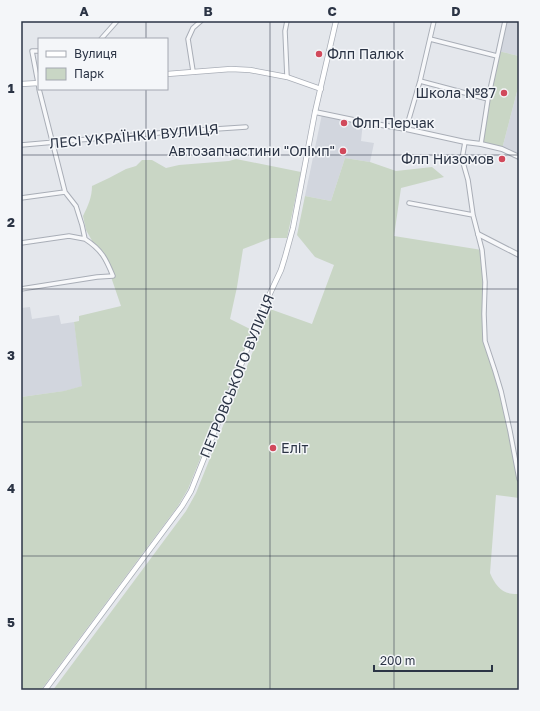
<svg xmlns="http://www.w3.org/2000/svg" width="540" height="711" font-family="'Golos Text',sans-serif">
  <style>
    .built { fill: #d2d6de }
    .green { fill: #c9d6c5 }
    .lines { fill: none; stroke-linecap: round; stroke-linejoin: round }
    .minor-casing { stroke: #a9aeb7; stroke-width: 5.5 }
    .tertiary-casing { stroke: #a9aeb7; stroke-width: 6 }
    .secondary-casing { stroke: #a9aeb7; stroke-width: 6 }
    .minor { stroke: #f7f8fa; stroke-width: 3.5 }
    .tertiary { stroke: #f7f8fa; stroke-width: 4 }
    .secondary { stroke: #fff; stroke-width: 4.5 }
    .grid { fill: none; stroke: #2b3445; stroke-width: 1; stroke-opacity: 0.55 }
    .poi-dot { fill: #d1495b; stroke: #f4f6f9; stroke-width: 1.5 }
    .labels { text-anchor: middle; stroke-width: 3; stroke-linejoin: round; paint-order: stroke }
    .poi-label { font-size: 14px; fill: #2b3445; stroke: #f4f6f9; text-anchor: start }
    .street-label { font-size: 14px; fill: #2b3445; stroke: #f4f6f9 }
    .neatline { fill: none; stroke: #2b3445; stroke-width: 1.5 }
    .grid-label { font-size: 13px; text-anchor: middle; font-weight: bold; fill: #2b3445 }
  </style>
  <rect width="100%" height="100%" fill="#e4e7ec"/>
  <path class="built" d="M505,21H519V56L498,51Z
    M519,84V157L502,149Z
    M322,114L363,122L361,141L374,143L370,162L345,158L331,201L305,196Z
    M30,307L32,319L59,315L61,324L74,322L83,386L65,391L21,397V308Z"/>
  <path class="green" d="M498,51L519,56V84L502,149L481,144Z
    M345,158L370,162L396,171L432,167L444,177L401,188L394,236L482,250L485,282V341L501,391L519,479V498L496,495L490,573C496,587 503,595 519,594V690H53L186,511L196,493L270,309L312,324L334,265L315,257L297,235L305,196L331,201Z
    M236,159L301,172L287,238H271L243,249L237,287L230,319L252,330L188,489L178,506L41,690H21V397L64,391L82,386L74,322L79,321V316L121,306L109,271L86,230L83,216C88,206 92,197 92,186L109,178L126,169L136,166L142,160H152L166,168L179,165L229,161Z"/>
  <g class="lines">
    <g class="minor-casing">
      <path id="minor" d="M287,21L285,31L287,77
        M101,39L117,21
        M430,39L497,56
        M39,51H32L39,88
        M193,71L188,39L193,28L201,21
        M420,81L488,99
        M406,129L420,81L434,21
        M465,142L462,159L468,180L473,215L482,250L485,282L484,314L485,341L495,371L501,391L510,431L519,479
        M481,144L488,99L505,21
        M21,145L170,132L246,127
        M21,198L65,192
        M409,203L473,215
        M21,243L69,236L85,239
        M21,289L97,277L113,276C106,259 102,250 85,239L82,225L76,206L65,192L39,89"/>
    </g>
    <g class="tertiary-casing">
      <path id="tertiary" d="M315,112L363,122L406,129L465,142L481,144L502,149L519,157
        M478,234L519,255"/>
    </g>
    <g class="secondary-casing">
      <path id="secondary" d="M167,74L231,69L250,70L287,77L321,89
        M21,84L39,83
        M45,690L182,506L191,491L266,302L281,270L285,257L293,228L315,112L336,21"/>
    </g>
    <use href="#minor" class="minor"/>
    <use href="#tertiary" class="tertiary"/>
    <use href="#secondary" class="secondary"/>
  </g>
  <path class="grid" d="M146,21V39M270,21V690M394,21V690M146,89V690M21,155H519M21,289H519M21,422H519M21,556H519"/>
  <g class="poi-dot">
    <circle cx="319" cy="54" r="4"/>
    <circle cx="504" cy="93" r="4"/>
    <circle cx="344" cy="123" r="4"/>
    <circle cx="343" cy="151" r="4"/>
    <circle cx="502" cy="159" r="4"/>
    <circle cx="273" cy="448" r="4"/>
  </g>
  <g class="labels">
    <g class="poi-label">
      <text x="327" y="59">Флп Палюк</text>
      <text x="496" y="98" text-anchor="end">Школа №87</text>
      <text x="352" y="128">Флп Перчак</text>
      <text x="335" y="156" text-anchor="end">Автозапчастини "Олімп"</text>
      <text x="494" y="164" text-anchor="end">Флп Низомов</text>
      <text x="281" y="453">Еліт</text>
    </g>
    <g class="street-label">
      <text transform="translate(134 136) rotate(-5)" y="5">ЛЕСІ УКРАЇНКИ ВУЛИЦЯ</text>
      <text transform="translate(237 376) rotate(-68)" y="5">ПЕТРОВСЬКОГО ВУЛИЦЯ</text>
    </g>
  </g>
  <rect width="540" height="711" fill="none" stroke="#f4f6f9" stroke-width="44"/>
  <rect x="38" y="38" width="130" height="52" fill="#f4f6f9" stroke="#a4a8b1"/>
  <rect x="46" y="51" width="20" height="6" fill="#ffffff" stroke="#a4a8b1"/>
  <text x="74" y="58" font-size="12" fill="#2b3445">Вулиця</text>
  <rect x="46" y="68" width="20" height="12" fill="#c9d6c5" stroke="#a4a8b1"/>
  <text x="74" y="78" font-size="12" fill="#2b3445">Парк</text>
  <path d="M374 665v6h118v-6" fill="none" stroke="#2b3445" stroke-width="2"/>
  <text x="380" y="665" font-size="12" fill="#2b3445" stroke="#f4f6f9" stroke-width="3" paint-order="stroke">200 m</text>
  <rect x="22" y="22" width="496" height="667" class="neatline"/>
  <g class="grid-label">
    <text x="84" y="16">A</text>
    <text x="208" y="16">B</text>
    <text x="332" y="16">C</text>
    <text x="456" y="16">D</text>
    <text x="11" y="93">1</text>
    <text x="11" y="227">2</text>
    <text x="11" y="360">3</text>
    <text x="11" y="493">4</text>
    <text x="11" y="627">5</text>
  </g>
</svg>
